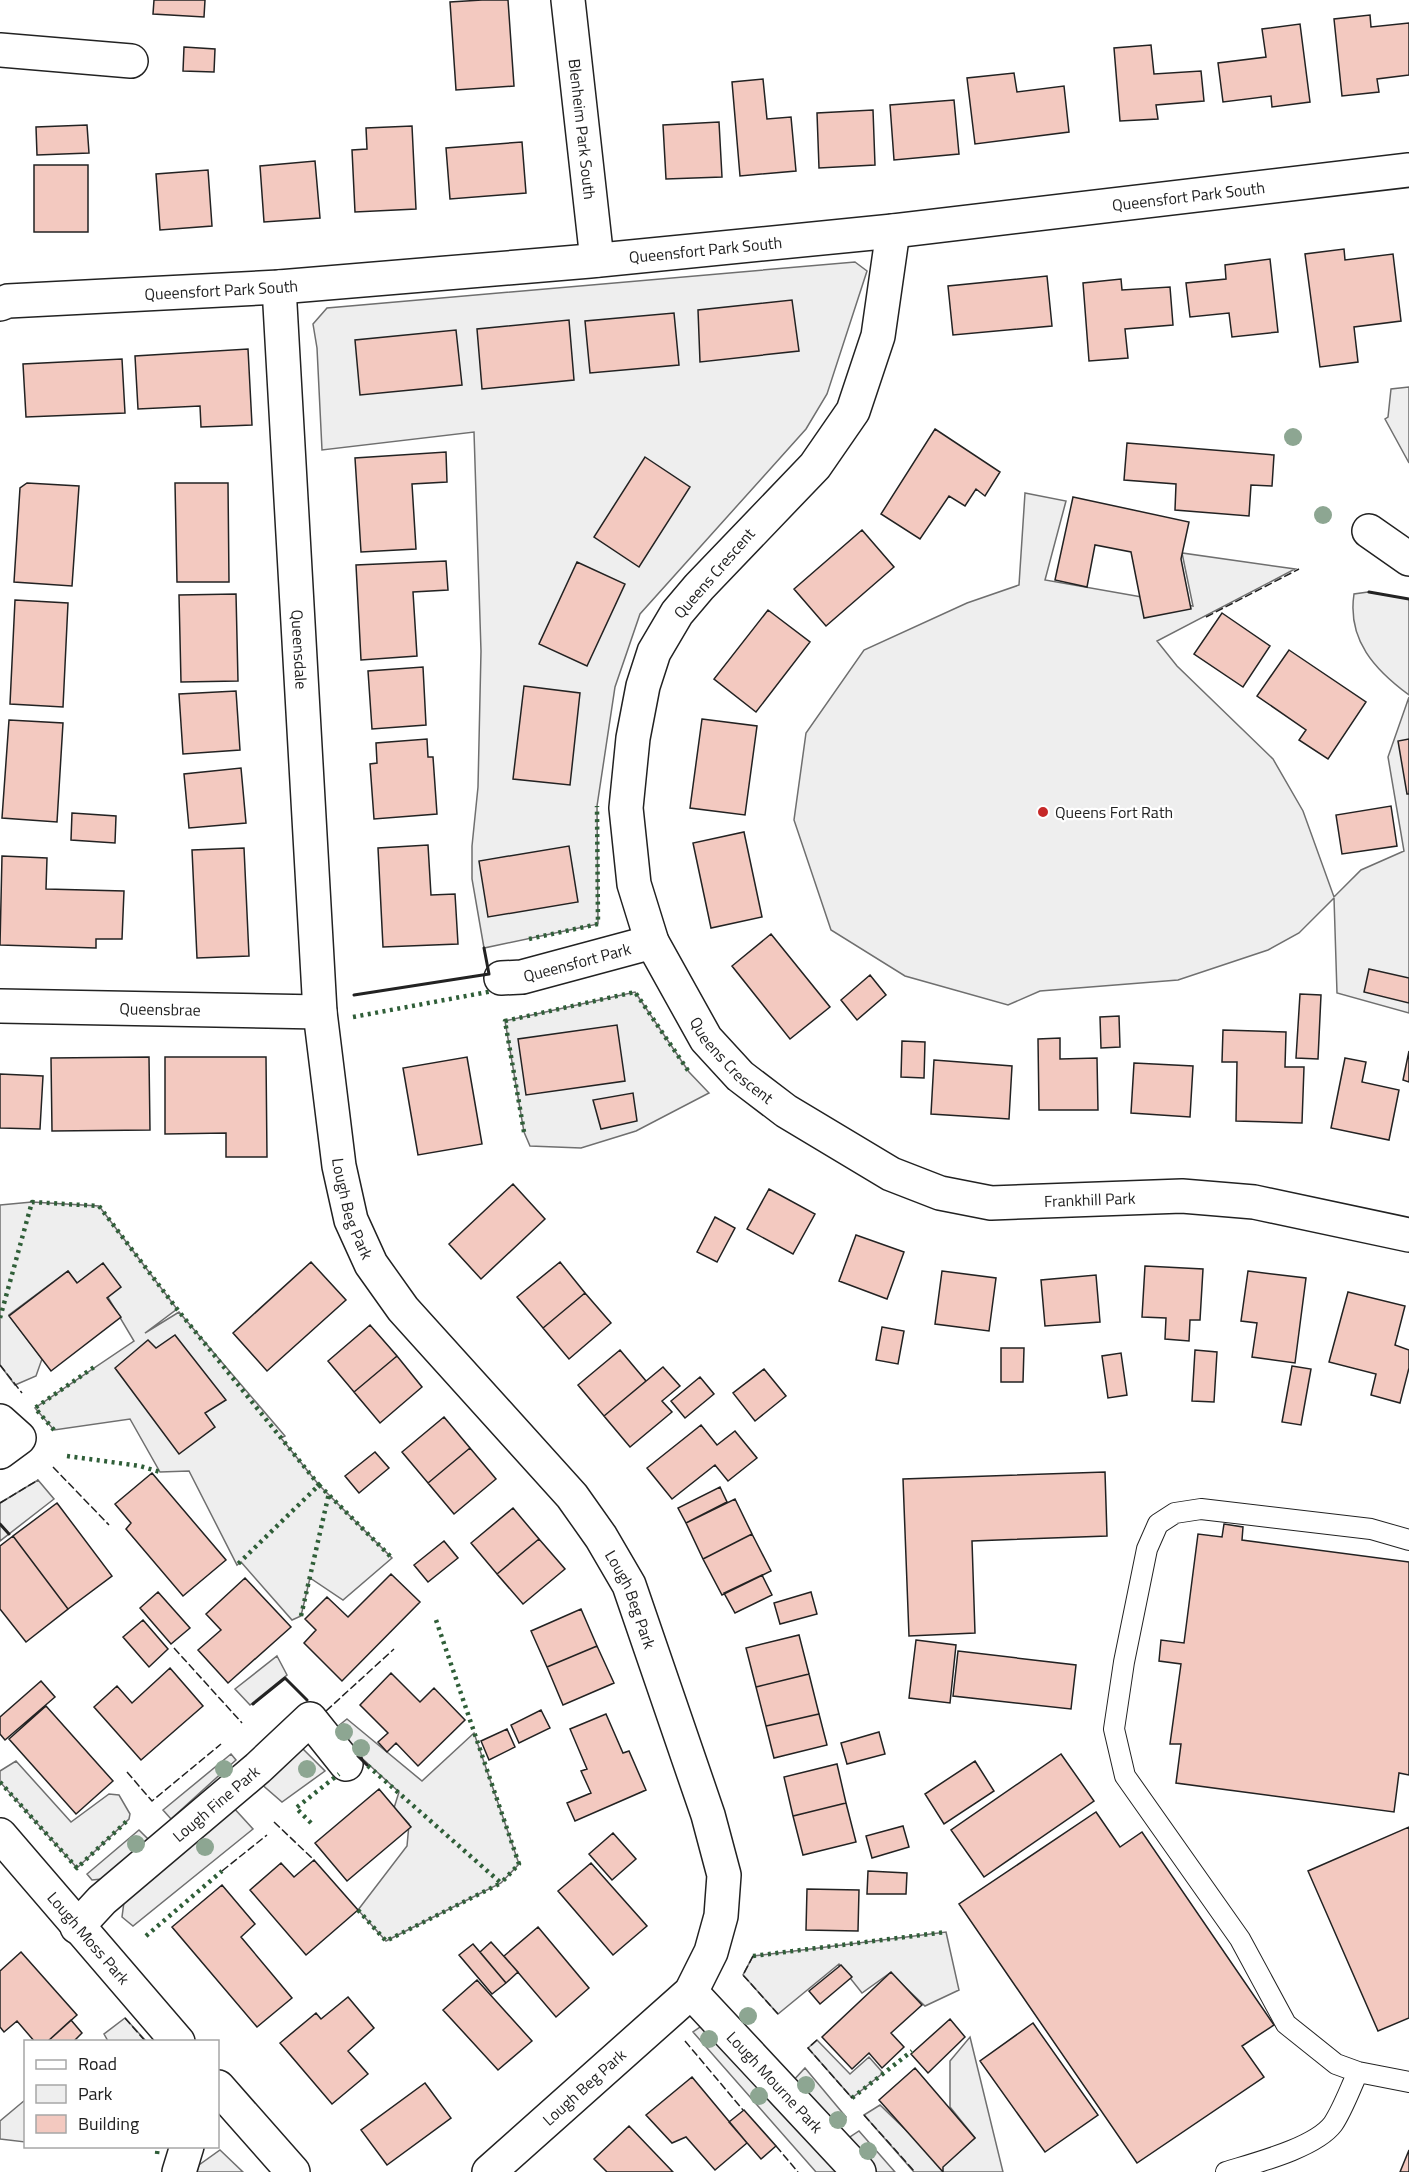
<svg xmlns="http://www.w3.org/2000/svg" width="1409" height="2172" font-family="'Titillium Web',sans-serif">
  <style>
    .green { fill: #eee; stroke: #6f6f6f; stroke-width: 1.5 }
    .building { fill: #f3c9c0; stroke: #222; stroke-width: 1.5 }
    .lines { fill: none; stroke-linecap: round; stroke-linejoin: round }
    .service-casing { stroke: #222; stroke-width: 22 }
    .minor-casing { stroke: #222; stroke-width: 36 }
    .service { stroke: #fff; stroke-width: 20 }
    .minor { stroke: #fff; stroke-width: 33 }
    .hedge { stroke: #2f5e38; stroke-width: 4.5; stroke-dasharray: 3 4.5; stroke-linecap: butt }
    .fence { stroke: #222; stroke-width: 1.5; stroke-dasharray: 8 3; stroke-linecap: butt }
    .wall { stroke: #222; stroke-width: 3 }
    .tree { fill: #8da692 }
    .poi-dot { fill: #c62828; stroke: #fff; stroke-width: 2 }
    .labels { text-anchor: middle; stroke-width: 4.5; stroke-linejoin: round; paint-order: stroke }
    .street-label { font-size: 16px; fill: #222; stroke: #fff }
    .poi-label { font-size: 16px; fill: #222; stroke: #fff; text-anchor: start }
  </style>
  <rect width="100%" height="100%" fill="#fff"/>
  <path class="green" d="M855,262L867,271L827,394L806,429L640,614L615,687L597,806L598,924L484,948L472,879V846L478,787L481,651L474,432L322,450L317,348L313,324L327,308Z
    M1409,387V463L1385,419L1388,417L1391,389Z
    M1025,493L1066,501L1045,580L1193,606L1182,553L1295,569L1157,641L1177,666L1273,759L1303,811L1334,897L1361,870L1404,851L1388,757L1409,697V1013L1337,993L1334,898L1299,933L1268,950L1178,980L1040,991L1008,1005L905,976L831,930L794,820L806,733L864,650L967,603L1019,585Z
    M1368,592L1409,599V695C1375,670 1347,640 1354,594Z
    M635,992L689,1072L709,1093L636,1131L581,1148L530,1146L524,1132L505,1021Z
    M32,1202L99,1206L177,1309L145,1333L179,1312L285,1436L281,1438L319,1485L392,1558L343,1600L310,1578L301,1616L292,1620L241,1562L237,1565L189,1471L160,1472L130,1419L54,1430L35,1408L134,1341L93,1272L77,1283L68,1271L9,1315L42,1359L36,1376L15,1385L0,1365V1205Z
    M38,1480L54,1499L0,1541V1503Z
    M277,1656L287,1675L250,1705L235,1689Z
    M347,1719L422,1781L474,1733L519,1864L501,1883L386,1941L358,1910L407,1846L409,1824L394,1808L399,1792L332,1731Z
    M302,1748L325,1771L282,1802L259,1782Z
    M231,1754L236,1760L171,1819L163,1810Z
    M16,1761L71,1822L109,1794L119,1795L130,1814L129,1819L77,1868L0,1782V1771Z
    M232,1806L253,1829L133,1926L122,1917L124,1902Z
    M139,1830L150,1841L102,1879L92,1880L87,1874Z
    M946,1932L959,1990L925,2006L890,1973L862,1993L839,1964L778,2014L743,1975L753,1956Z
    M125,2018L146,2041H108L104,2034Z
    M706,2023L839,2172H816L693,2032Z
    M970,2037L1003,2172H914L864,2115L880,2105L943,2166L975,2138L950,2107V2061Z
    M817,2040L850,2074L869,2057L883,2073L852,2098L808,2048Z
    M805,2068L846,2117L833,2130L791,2083Z
    M25,2100V2142L0,2139V2121Z
    M859,2131L895,2172H877L847,2139Z
    M220,2150L243,2172H197L199,2165Z"/>
  <path class="building" d="M154,0H205L204,17L153,14Z
    M482,0H508L514,86L456,90L450,2Z
    M1370,15L1371,27L1409,23V75L1377,79L1379,92L1342,96L1334,19Z
    M1300,24L1310,102L1272,107L1271,96L1223,102L1218,63L1266,57L1262,29Z
    M1151,45L1154,74L1201,71L1204,101L1156,105L1158,119L1120,121L1114,48Z
    M184,47L215,49L214,72L183,71Z
    M1014,73L1017,92L1064,86L1069,132L975,144L967,78Z
    M763,79L767,119L791,117L796,171L740,176L732,82Z
    M954,100L959,154L894,160L890,105Z
    M873,110L875,165L819,168L817,113Z
    M719,122L722,177L666,179L663,125Z
    M87,125L89,153L37,155L36,127Z
    M412,126L416,209L355,212L352,150L367,149L366,128Z
    M522,142L526,193L450,199L446,148Z
    M315,161L320,218L264,222L260,166Z
    M34,165H88V232H34Z
    M208,170L212,226L160,230L156,174Z
    M1344,249L1345,260L1393,254L1401,321L1354,327L1358,362L1320,367L1305,254Z
    M1270,259L1278,332L1232,337L1229,313L1190,317L1186,283L1226,279L1225,265Z
    M1047,276L1052,326L953,335L948,286Z
    M1121,279L1122,290L1170,287L1173,325L1125,329L1128,358L1089,361L1083,283Z
    M792,300L799,351L700,362L698,310Z
    M674,313L679,365L590,373L585,321Z
    M569,320L574,380L482,389L477,329Z
    M456,330L462,385L360,395L355,340Z
    M248,349L252,425L201,427L200,406L138,409L135,356Z
    M122,359L125,413L26,417L23,364Z
    M935,429L1000,472L985,496L976,489L965,506L949,496L920,539L881,514Z
    M1127,443L1274,455L1272,486L1251,485L1249,516L1175,510L1176,484L1124,480Z
    M446,452L447,482L412,484L416,549L361,552L355,458Z
    M645,457L690,487L639,567L594,537Z
    M27,483L79,486L72,586L14,582L20,488Z
    M175,483H228L229,582H177Z
    M1073,497L1189,522L1181,559L1191,609L1144,618L1131,552L1095,545L1087,587L1055,580Z
    M862,530L894,567L826,626L794,589Z
    M446,561L448,590L413,592L417,656L361,660L356,565Z
    M577,562L625,584L587,666L539,644Z
    M236,594L238,681L181,682L179,595Z
    M15,600L68,603L63,707L10,704Z
    M768,610L810,642L756,712L714,679Z
    M1222,613L1270,646L1243,687L1194,654Z
    M1289,650L1366,702L1328,759L1299,740L1306,730L1257,696Z
    M423,667L426,725L372,729L368,671Z
    M524,686L580,693L570,785L513,779Z
    M236,691L240,750L183,754L179,694Z
    M702,719L757,726L745,815L690,808Z
    M9,720L63,723L57,822L2,818Z
    M427,739L428,757H433L437,814L374,819L370,764L377,763L376,743Z
    M1409,739V794H1407L1398,741Z
    M241,768L246,823L189,828L184,774Z
    M1391,806L1397,846L1342,854L1336,815Z
    M72,813L116,816L115,843L71,840Z
    M744,832L762,917L711,928L693,843Z
    M428,845L431,895L455,894L458,944L383,947L378,848Z
    M569,846L578,902L488,917L479,861Z
    M244,848L249,956L197,958L192,850Z
    M2,856L47,858L46,889L124,891L122,939H96V948L0,945Z
    M771,934L830,1007L790,1039L732,966Z
    M1369,969L1409,978V1003L1364,992Z
    M870,975L886,995L857,1020L841,1000Z
    M1300,994L1321,995L1318,1059L1296,1058Z
    M1119,1016L1120,1047L1101,1048L1100,1017Z
    M617,1025L625,1081L526,1095L518,1039Z
    M1223,1030L1286,1032L1285,1067H1304L1302,1123L1236,1121L1237,1062H1222Z
    M1060,1038V1059L1097,1058L1098,1110H1039L1038,1039Z
    M902,1041L925,1042L924,1078L901,1077Z
    M1409,1051V1082L1403,1080Z
    M149,1057L150,1130L52,1131L51,1058Z
    M165,1057H266L267,1157H226V1133L165,1134Z
    M467,1057L482,1144L418,1155L403,1068Z
    M1345,1058L1366,1062L1362,1082L1399,1090L1389,1140L1331,1128Z
    M934,1060L1012,1066L1009,1119L931,1114Z
    M1134,1063L1193,1066L1190,1117L1131,1113Z
    M0,1074L43,1076L40,1129L0,1128Z
    M633,1093L637,1121L601,1129L593,1100Z
    M513,1184L545,1219L481,1279L449,1244Z
    M769,1189L815,1214L793,1254L747,1229Z
    M715,1217L735,1228L717,1262L697,1252Z
    M856,1235L904,1252L887,1299L839,1281Z
    M311,1262L346,1300L267,1371L233,1333Z
    M560,1262L585,1293L543,1328L517,1297Z
    M103,1263L121,1287L107,1298L121,1317L51,1371L9,1316L68,1271L77,1283Z
    M1145,1266L1203,1269L1200,1320H1190L1189,1341L1165,1339L1166,1318L1142,1317Z
    M942,1271L996,1278L989,1331L935,1324Z
    M1248,1271L1306,1278L1295,1363L1252,1357L1257,1323L1241,1321Z
    M1096,1275L1100,1322L1045,1326L1041,1280Z
    M1348,1292L1405,1306L1395,1345L1409,1350V1368L1400,1403L1371,1395L1376,1374L1329,1362Z
    M585,1293L611,1323L569,1359L543,1328Z
    M370,1325L397,1356L354,1392L328,1361Z
    M882,1327L904,1331L898,1364L876,1360Z
    M175,1335L226,1400L205,1413L215,1427L179,1454L115,1368L148,1340L156,1348Z
    M1001,1348H1024L1023,1382H1001Z
    M620,1350L646,1381L604,1416L578,1385Z
    M1195,1350L1217,1352L1214,1402L1192,1401Z
    M1121,1353L1127,1395L1108,1398L1102,1356Z
    M397,1356L422,1387L380,1423L354,1392Z
    M1292,1366L1311,1369L1301,1425L1282,1422Z
    M663,1367L680,1386L662,1401L672,1412L630,1447L604,1416Z
    M764,1369L786,1396L755,1421L733,1393Z
    M700,1377L714,1394L685,1418L671,1401Z
    M444,1417L470,1448L428,1483L402,1452Z
    M701,1425L717,1445L735,1431L757,1458L728,1481L715,1465L672,1499L647,1468Z
    M470,1448L496,1479L454,1514L428,1483Z
    M375,1452L389,1468L359,1493L345,1476Z
    M1105,1472L1107,1536L972,1541L975,1633L909,1636L903,1479Z
    M152,1473L226,1560L183,1596L126,1529L131,1523L115,1504Z
    M720,1487L727,1502L686,1523L678,1508Z
    M735,1499L752,1534L703,1559L686,1523Z
    M57,1503L112,1576L68,1609L13,1536Z
    M513,1508L539,1539L497,1574L471,1543Z
    M1224,1524L1243,1527L1242,1540L1409,1562V1775L1399,1773L1394,1812L1176,1783L1181,1744H1170L1181,1664L1159,1661L1161,1640L1184,1643L1198,1534L1222,1537Z
    M752,1534L771,1571L722,1595L703,1559Z
    M13,1536L68,1609L26,1642L0,1609V1546Z
    M539,1539L565,1569L523,1604L497,1574Z
    M444,1541L458,1558L428,1582L414,1565Z
    M391,1574L420,1602L342,1681L304,1643L316,1630L305,1619L327,1597L348,1617Z
    M762,1575L772,1595L735,1613L724,1593Z
    M245,1578L291,1627L228,1683L198,1650L221,1630L206,1614Z
    M158,1592L190,1628L171,1644L140,1608Z
    M811,1592L817,1614L780,1624L774,1603Z
    M581,1609L597,1646L547,1667L531,1631Z
    M143,1620L168,1649L149,1667L123,1637Z
    M799,1635L809,1674L756,1687L746,1648Z
    M916,1640L956,1645L950,1703L909,1698Z
    M597,1646L614,1683L563,1705L547,1667Z
    M958,1651L1076,1665L1071,1709L953,1696Z
    M170,1668L203,1706L141,1760L94,1707L117,1686L132,1703Z
    M391,1673L420,1702L434,1688L465,1720L418,1766L396,1743L387,1752L378,1742L388,1733L360,1705Z
    M809,1674L819,1714L766,1726L756,1687Z
    M41,1681L55,1697L5,1740L0,1734V1717Z
    M46,1706L113,1781L76,1814L9,1739Z
    M541,1710L550,1728L519,1743L511,1725Z
    M606,1714L623,1753L629,1751L646,1790L575,1821L567,1803L591,1793L581,1771L587,1769L570,1729Z
    M819,1714L827,1745L774,1758L766,1726Z
    M507,1729L515,1747L489,1760L481,1741Z
    M879,1732L885,1754L847,1764L841,1743Z
    M1061,1754L1094,1801L984,1877L951,1830Z
    M975,1761L994,1791L944,1824L925,1794Z
    M837,1764L846,1803L793,1816L784,1777Z
    M379,1789L411,1827L347,1881L315,1843Z
    M846,1803L856,1842L803,1855L793,1816Z
    M1096,1812L1120,1847L1142,1832L1274,2025L1242,2046L1264,2077L1137,2163L959,1904Z
    M903,1826L909,1847L872,1858L866,1836Z
    M1409,1827V2018L1378,2031L1308,1871Z
    M613,1833L636,1859L612,1880L589,1854Z
    M314,1860L358,1910L306,1955L250,1890L281,1863L294,1877Z
    M591,1863L647,1926L613,1955L558,1891Z
    M868,1871L907,1873L906,1894H867Z
    M222,1885L255,1924L241,1937L292,1998L257,2027L172,1927Z
    M807,1889L859,1890L858,1931L806,1930Z
    M538,1927L589,1988L556,2017L504,1956Z
    M491,1942L518,1972L506,1983L480,1952Z
    M473,1944L506,1983L492,1994L459,1955Z
    M21,1952L77,2015L47,2042H35L17,2021L4,2032L0,2027V1971Z
    M841,1965L852,1977L820,2004L809,1991Z
    M891,1972L922,2005L891,2033L904,2047L882,2068L869,2053L852,2069L822,2037Z
    M477,1980L532,2041L498,2070L443,2010Z
    M348,1997L374,2028L348,2051L368,2074L332,2104L280,2043L316,2013L321,2019Z
    M950,2019L965,2037L928,2073L911,2054Z
    M71,2020L82,2033L73,2042H47Z
    M1033,2023L1098,2115L1045,2152L980,2061Z
    M915,2068L975,2138L943,2167V2172L879,2100Z
    M692,2077L747,2143L715,2170L686,2137L672,2143L646,2115Z
    M425,2083L451,2118L387,2165L361,2130Z
    M744,2110L776,2146L761,2159L729,2122Z
    M629,2126L673,2172H607L594,2159Z
    M1409,2150V2172H1400Z"/>
  <g class="lines">
    <g class="service-casing">
      <path id="service" d="M1409,1540L1371,1529L1201,1509L1175,1513L1158,1524L1147,1549L1124,1662L1114,1729L1125,1776L1240,1939L1286,2024L1336,2064L1358,2072L1409,2082
        M1226,2172C1255,2163 1315,2148 1333,2124C1343,2109 1350,2089 1358,2072"/>
    </g>
    <g class="minor-casing">
      <g id="minor">
        <path id="s1" d="M568,0L597,260"/>
        <path d="M0,50L131,61"/>
        <path id="s2" d="M893,231L878,336L853,411L815,466L699,587L677,613L654,652L643,686L633,738L626,808L634,884L652,942L706,1039L740,1076L786,1111L891,1174L940,1193L991,1203L1182,1196L1254,1202L1409,1235"/>
        <path id="s3" d="M279,287L320,1012L339,1166L351,1220L371,1264L403,1309L572,1496L601,1537L629,1585L708,1815L724,1875L721,1916L711,1952L691,1992L489,2172"/>
        <path id="s4" d="M0,304L8,301L279,287L590,261L893,231L1409,170"/>
        <path d="M1369,531L1409,559"/>
        <path id="s5" d="M501,978L522,977L652,942"/>
        <path id="s6" d="M0,1006L320,1012"/>
        <path d="M0,1421L19,1438L0,1452"/>
        <path id="s7" d="M0,1835L178,2042"/>
        <path id="s8" d="M77,1927L102,1900L258,1768L310,1719L346,1764"/>
        <path id="s9" d="M691,1992L859,2172"/>
        <path d="M218,2087L293,2172"/>
        <path d="M179,2172L187,2146"/>
      </g>
    </g>
    <use href="#service" class="service"/>
    <use href="#minor" class="minor"/>
    <path class="hedge" d="M529,939L598,924L597,806
      M353,1017L493,991
      M524,1132L505,1021L635,992L689,1072
      M0,1318L32,1202L99,1206L177,1309L319,1485L237,1565
      M54,1430L35,1408L97,1365
      M67,1456L140,1466L160,1472
      M319,1485L392,1558
      M301,1616L329,1493
      M436,1620L519,1864L501,1883
      M0,1782L77,1868L129,1819
      M311,1823L296,1808L339,1774
      M358,1910L386,1941L501,1883L367,1765
      M146,1936L222,1871
      M753,1956L946,1932
      M852,2098L912,2051
      M157,2154L158,2146"/>
    <path class="fence" d="M1206,617L1299,569
      M0,1365L22,1393
      M53,1467L109,1525
      M0,1503L38,1480
      M174,1648L242,1723
      M326,1711L394,1649
      M127,1772L152,1801L221,1744
      M274,1822L314,1860
      M222,1871L267,1835
      M753,1956L743,1975L778,2014
      M125,2018L146,2042
      M817,2040L808,2048L852,2098
      M685,2041L743,2110
      M864,2115L915,2172
      M776,2146L798,2172"/>
    <path class="wall" d="M1369,592L1409,599
      M354,995L489,974L484,948
      M0,1524L9,1534
      M253,1704L285,1678L307,1700
      M358,1756L367,1765"/>
  </g>
  <g class="tree">
    <circle cx="1293" cy="437" r="9"/>
    <circle cx="1323" cy="515" r="9"/>
    <circle cx="344" cy="1732" r="9"/>
    <circle cx="361" cy="1748" r="9"/>
    <circle cx="224" cy="1769" r="9"/>
    <circle cx="307" cy="1769" r="9"/>
    <circle cx="136" cy="1844" r="9"/>
    <circle cx="205" cy="1847" r="9"/>
    <circle cx="748" cy="2016" r="9"/>
    <circle cx="709" cy="2039" r="9"/>
    <circle cx="806" cy="2085" r="9"/>
    <circle cx="759" cy="2096" r="9"/>
    <circle cx="838" cy="2120" r="9"/>
    <circle cx="868" cy="2151" r="9"/>
  </g>
  <circle class="poi-dot" cx="1043" cy="812" r="6"/>
  <g class="labels">
    <g class="street-label">
      <text dy="6" stroke="none"><textPath href="#s1" startOffset="130">Blenheim Park South</textPath></text>
      <text dy="6" stroke="none"><textPath href="#s4" startOffset="1194">Queensfort Park South</textPath></text>
      <text dy="6" stroke="none"><textPath href="#s4" startOffset="708">Queensfort Park South</textPath></text>
      <text dy="6" stroke="none"><textPath href="#s4" startOffset="222">Queensfort Park South</textPath></text>
      <text transform="translate(714 573) rotate(-49)" y="6">Queens Crescent</text>
      <text dy="6" stroke="none"><textPath href="#s3" startOffset="363">Queensdale</textPath></text>
      <text dy="6" stroke="none"><textPath href="#s5" startOffset="78">Queensfort Park</textPath></text>
      <text dy="6" stroke="none"><textPath href="#s6" startOffset="160">Queensbrae</textPath></text>
      <text dy="6" stroke="none"><textPath href="#s2" startOffset="939">Queens Crescent</textPath></text>
      <text dy="6" stroke="none"><textPath href="#s2" startOffset="1340">Frankhill Park</textPath></text>
      <text dy="6" stroke="none"><textPath href="#s3" startOffset="926">Lough Beg Park</textPath></text>
      <text dy="6" stroke="none"><textPath href="#s3" startOffset="1412">Lough Beg Park</textPath></text>
      <text dy="6" stroke="none"><textPath href="#s8" startOffset="186">Lough Fine Park</textPath></text>
      <text dy="6" stroke="none"><textPath href="#s7" startOffset="136">Lough Moss Park</textPath></text>
      <text dy="6" stroke="none"><textPath href="#s9" startOffset="123">Lough Mourne Park</textPath></text>
      <text transform="translate(584 2087) rotate(-42)" y="6">Lough Beg Park</text>
    </g>
    <g class="poi-label">
      <text x="1055" y="818">Queens Fort Rath</text>
    </g>
  </g>
  <rect x="24" y="2040" width="195" height="108" fill="#ffffff" stroke="#a7a7a7" stroke-width="1.5"/>
  <rect x="36" y="2060" width="30" height="9" fill="#ffffff" stroke="#a7a7a7" stroke-width="1.5"/>
  <text x="78" y="2070" font-size="18" fill="#222222">Road</text>
  <rect x="36" y="2085" width="30" height="18" fill="#eeeeee" stroke="#a7a7a7" stroke-width="1.5"/>
  <text x="78" y="2100" font-size="18" fill="#222222">Park</text>
  <rect x="36" y="2115" width="30" height="18" fill="#f3c9c0" stroke="#a7a7a7" stroke-width="1.5"/>
  <text x="78" y="2130" font-size="18" fill="#222222">Building</text>
</svg>
